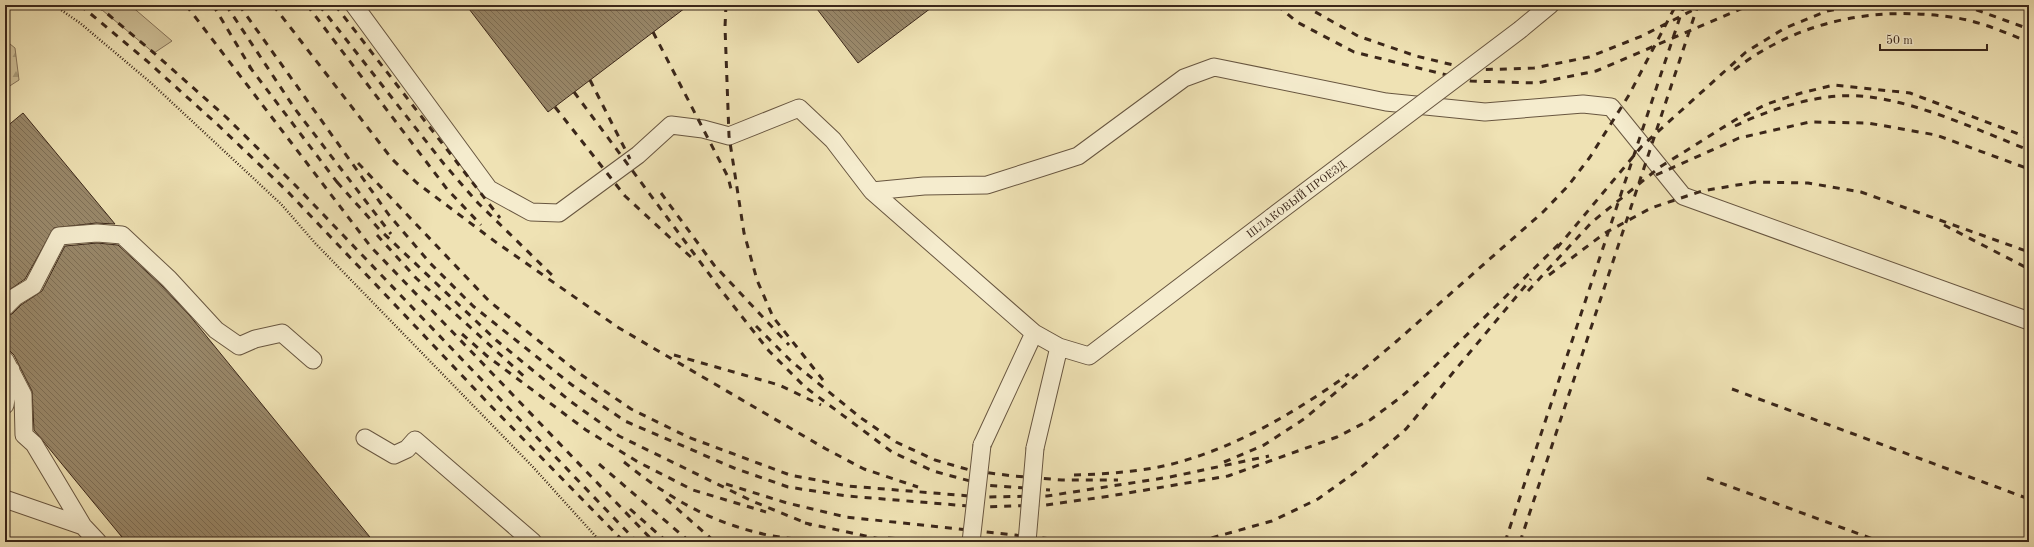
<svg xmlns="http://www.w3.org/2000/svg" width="2034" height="547" font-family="'Old Standard TT',serif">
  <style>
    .green { fill: #d0c29a; stroke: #86745a }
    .forest { fill: url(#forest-firs); stroke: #86745a }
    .building { fill: url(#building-back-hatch); stroke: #3b271a }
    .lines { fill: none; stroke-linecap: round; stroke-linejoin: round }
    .minor-casing { stroke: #685640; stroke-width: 19 }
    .path { stroke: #3b271a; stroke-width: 2.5; stroke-dasharray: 1 2; stroke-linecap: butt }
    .minor { stroke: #f5ecce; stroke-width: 17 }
    .rail { stroke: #3b271a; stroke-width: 3; stroke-dasharray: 7 7; stroke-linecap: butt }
    .minor-bridge-casing { stroke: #685640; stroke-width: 19; stroke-linecap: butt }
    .minor-bridge { stroke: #f5ecce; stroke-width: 17 }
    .labels { text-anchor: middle; stroke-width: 3; stroke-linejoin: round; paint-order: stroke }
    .street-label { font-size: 11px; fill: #3b271a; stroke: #f5ecce }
  </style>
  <defs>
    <pattern id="forest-firs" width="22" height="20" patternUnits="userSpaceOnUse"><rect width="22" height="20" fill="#d0c29a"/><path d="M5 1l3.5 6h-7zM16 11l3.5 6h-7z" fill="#aa9e7d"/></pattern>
    <pattern id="building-back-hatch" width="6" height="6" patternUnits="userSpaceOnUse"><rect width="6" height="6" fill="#99886a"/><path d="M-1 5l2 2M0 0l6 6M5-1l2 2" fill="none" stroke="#7e6f56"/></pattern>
  </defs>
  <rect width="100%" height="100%" fill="#efe2b4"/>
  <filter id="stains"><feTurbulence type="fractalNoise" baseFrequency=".005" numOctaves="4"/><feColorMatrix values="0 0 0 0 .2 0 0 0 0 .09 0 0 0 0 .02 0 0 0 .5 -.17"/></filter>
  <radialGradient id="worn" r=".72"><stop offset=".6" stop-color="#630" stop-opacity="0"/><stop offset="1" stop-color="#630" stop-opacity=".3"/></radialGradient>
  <path class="green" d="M96,5H130L172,41L154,53Z"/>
  <path class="forest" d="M5,40L15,48L19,80L5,89Z"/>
  <path class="building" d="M466,5H689L548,112Z
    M814,5H935L858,63Z
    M23,113L115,224L96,223L54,228L25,279L5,293V128Z
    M97,243L118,245L162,286L190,316L374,542H126L34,430L32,391L14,355L10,351L5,350V317L12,314L21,305L42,291L65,246Z"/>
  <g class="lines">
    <g class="minor-casing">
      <path id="minor" d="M354,5L489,189L531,212L559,213L638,155L671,125L703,129L729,136L799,108L833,140L872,191
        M1521,29L1550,5
        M1272,217L1089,356L1059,347L1034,333L872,191L924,186L987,185L1078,156L1184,78L1214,67L1386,102L1485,112L1583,104L1611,107L1683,196L2029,321
        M5,307L15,297L33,286L59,236L97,233L122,235L169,279L216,330L239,346L255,339L282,333L313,360
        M5,360L23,395L24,435L34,444L83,526
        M5,405L11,370
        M365,438L394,455L407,449L415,440L533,542
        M982,445L1034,333
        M1035,448L1059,347
        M5,499L83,526L98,542"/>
    </g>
    <path class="path" d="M54,5L80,23L150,82L281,204L315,243L533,467L599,540L597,542"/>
    <use href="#minor" class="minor"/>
    <path class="rail" d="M80,5L147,61L218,125L288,192L489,404L624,542
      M97,5L154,53L226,117L295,185L637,542
      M186,5L371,247L654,542
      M213,5L252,70
      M226,5L295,109L391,234
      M239,5L389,215L430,263L473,306L572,385L625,421L734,468L788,487L847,496L981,507L1046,505L1110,496L1228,476L1337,437L1370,420L1401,397L1429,372L1560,243
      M273,5L392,159L417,183L497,243L619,328L826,449L864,469L918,487
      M307,5L447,189L481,225
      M319,5L444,164L478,203L554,277
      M335,5L500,218
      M726,5L725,27L729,136L744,233L757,280L773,317L823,380
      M1277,5L1297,22L1354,52L1471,81L1537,83L1596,71L1750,5
      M1303,5L1358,36L1416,56L1474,70L1534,68L1589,57L1642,36L1699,7
      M1946,5L1968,9
      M1963,5L2029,29
      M2025,5L2029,6
      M653,32L728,177L732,193
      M249,66L340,186
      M1734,70C1799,20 1877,5 1957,18C1982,22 2006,33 2029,42
      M590,80L630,159
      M574,92L721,290L769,351L805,387L892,452L933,471L985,485L1050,490
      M555,107L625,196L693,259
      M1735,126C1766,111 1805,98 1840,96C1899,92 1974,129 2029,150
      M358,163L489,301L580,374L631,409L688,437L790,475L848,486L982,497L1047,496L1170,477L1269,456
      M1656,175L1739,138L1810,122L1868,123L1936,135L2029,169
      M337,182L379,229L496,340L570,401L619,436L752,501L811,525
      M661,193L714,265L789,345
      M1944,225L2029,269
      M377,235L416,278L527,379
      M1557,248L1642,146L1746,52L1785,28L1827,11L1858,5
      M1549,275L1605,233L1651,208L1702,191L1755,182L1808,183L1861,192L2029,252
      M1528,291L1592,222L1660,167L1735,120L1767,104L1801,93L1834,85L1910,93L2029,138
      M756,326L792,362L861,418L896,442L935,460L973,471L1014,476L1062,480H1118
      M462,334L487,356L586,430L638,462L693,490L766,512
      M674,355L779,385L821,405
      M1732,389L2029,499
      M624,462C666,496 706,520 759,533C778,538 799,539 819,542
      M1224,462L1264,445L1304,419L1398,340L1543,212L1568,186L1590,157L1629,95L1676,5
      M599,464L690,542
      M1074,475C1106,474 1137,472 1168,465C1234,449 1294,413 1349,374
      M1707,478L1881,542
      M726,484L787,503L846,517L1080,542
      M666,499L715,542
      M630,509L667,542
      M805,523L894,542
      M888,538L934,542
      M1170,542L1204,540L1272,521L1318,499L1357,471L1406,429L1531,279
      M1505,542L1684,5
      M1520,542L1698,5"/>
    <g class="minor-bridge-casing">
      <path id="minor-bridge" d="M1272,217L1521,29
        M971,542L982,445
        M1027,542L1035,448"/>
    </g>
    <use href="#minor-bridge" class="minor-bridge"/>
  </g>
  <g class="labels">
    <g class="street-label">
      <text transform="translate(1296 199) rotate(-37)" y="4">ШЛАКОВЫЙ ПРОЕЗД</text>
    </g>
  </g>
  <rect width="2034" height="547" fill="none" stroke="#efe2b4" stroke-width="20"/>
  <rect x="6" y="6" width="2022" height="535" fill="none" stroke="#3b271a" stroke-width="2"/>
  <rect x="10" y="10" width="2014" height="527" fill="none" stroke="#3b271a"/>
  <path d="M1880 44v6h107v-6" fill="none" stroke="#3b271a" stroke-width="2"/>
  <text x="1886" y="44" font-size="12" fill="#3b271a" stroke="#f5ecce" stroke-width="3" paint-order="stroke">50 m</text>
  <rect width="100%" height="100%" filter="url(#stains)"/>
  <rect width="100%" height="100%" fill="url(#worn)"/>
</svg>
